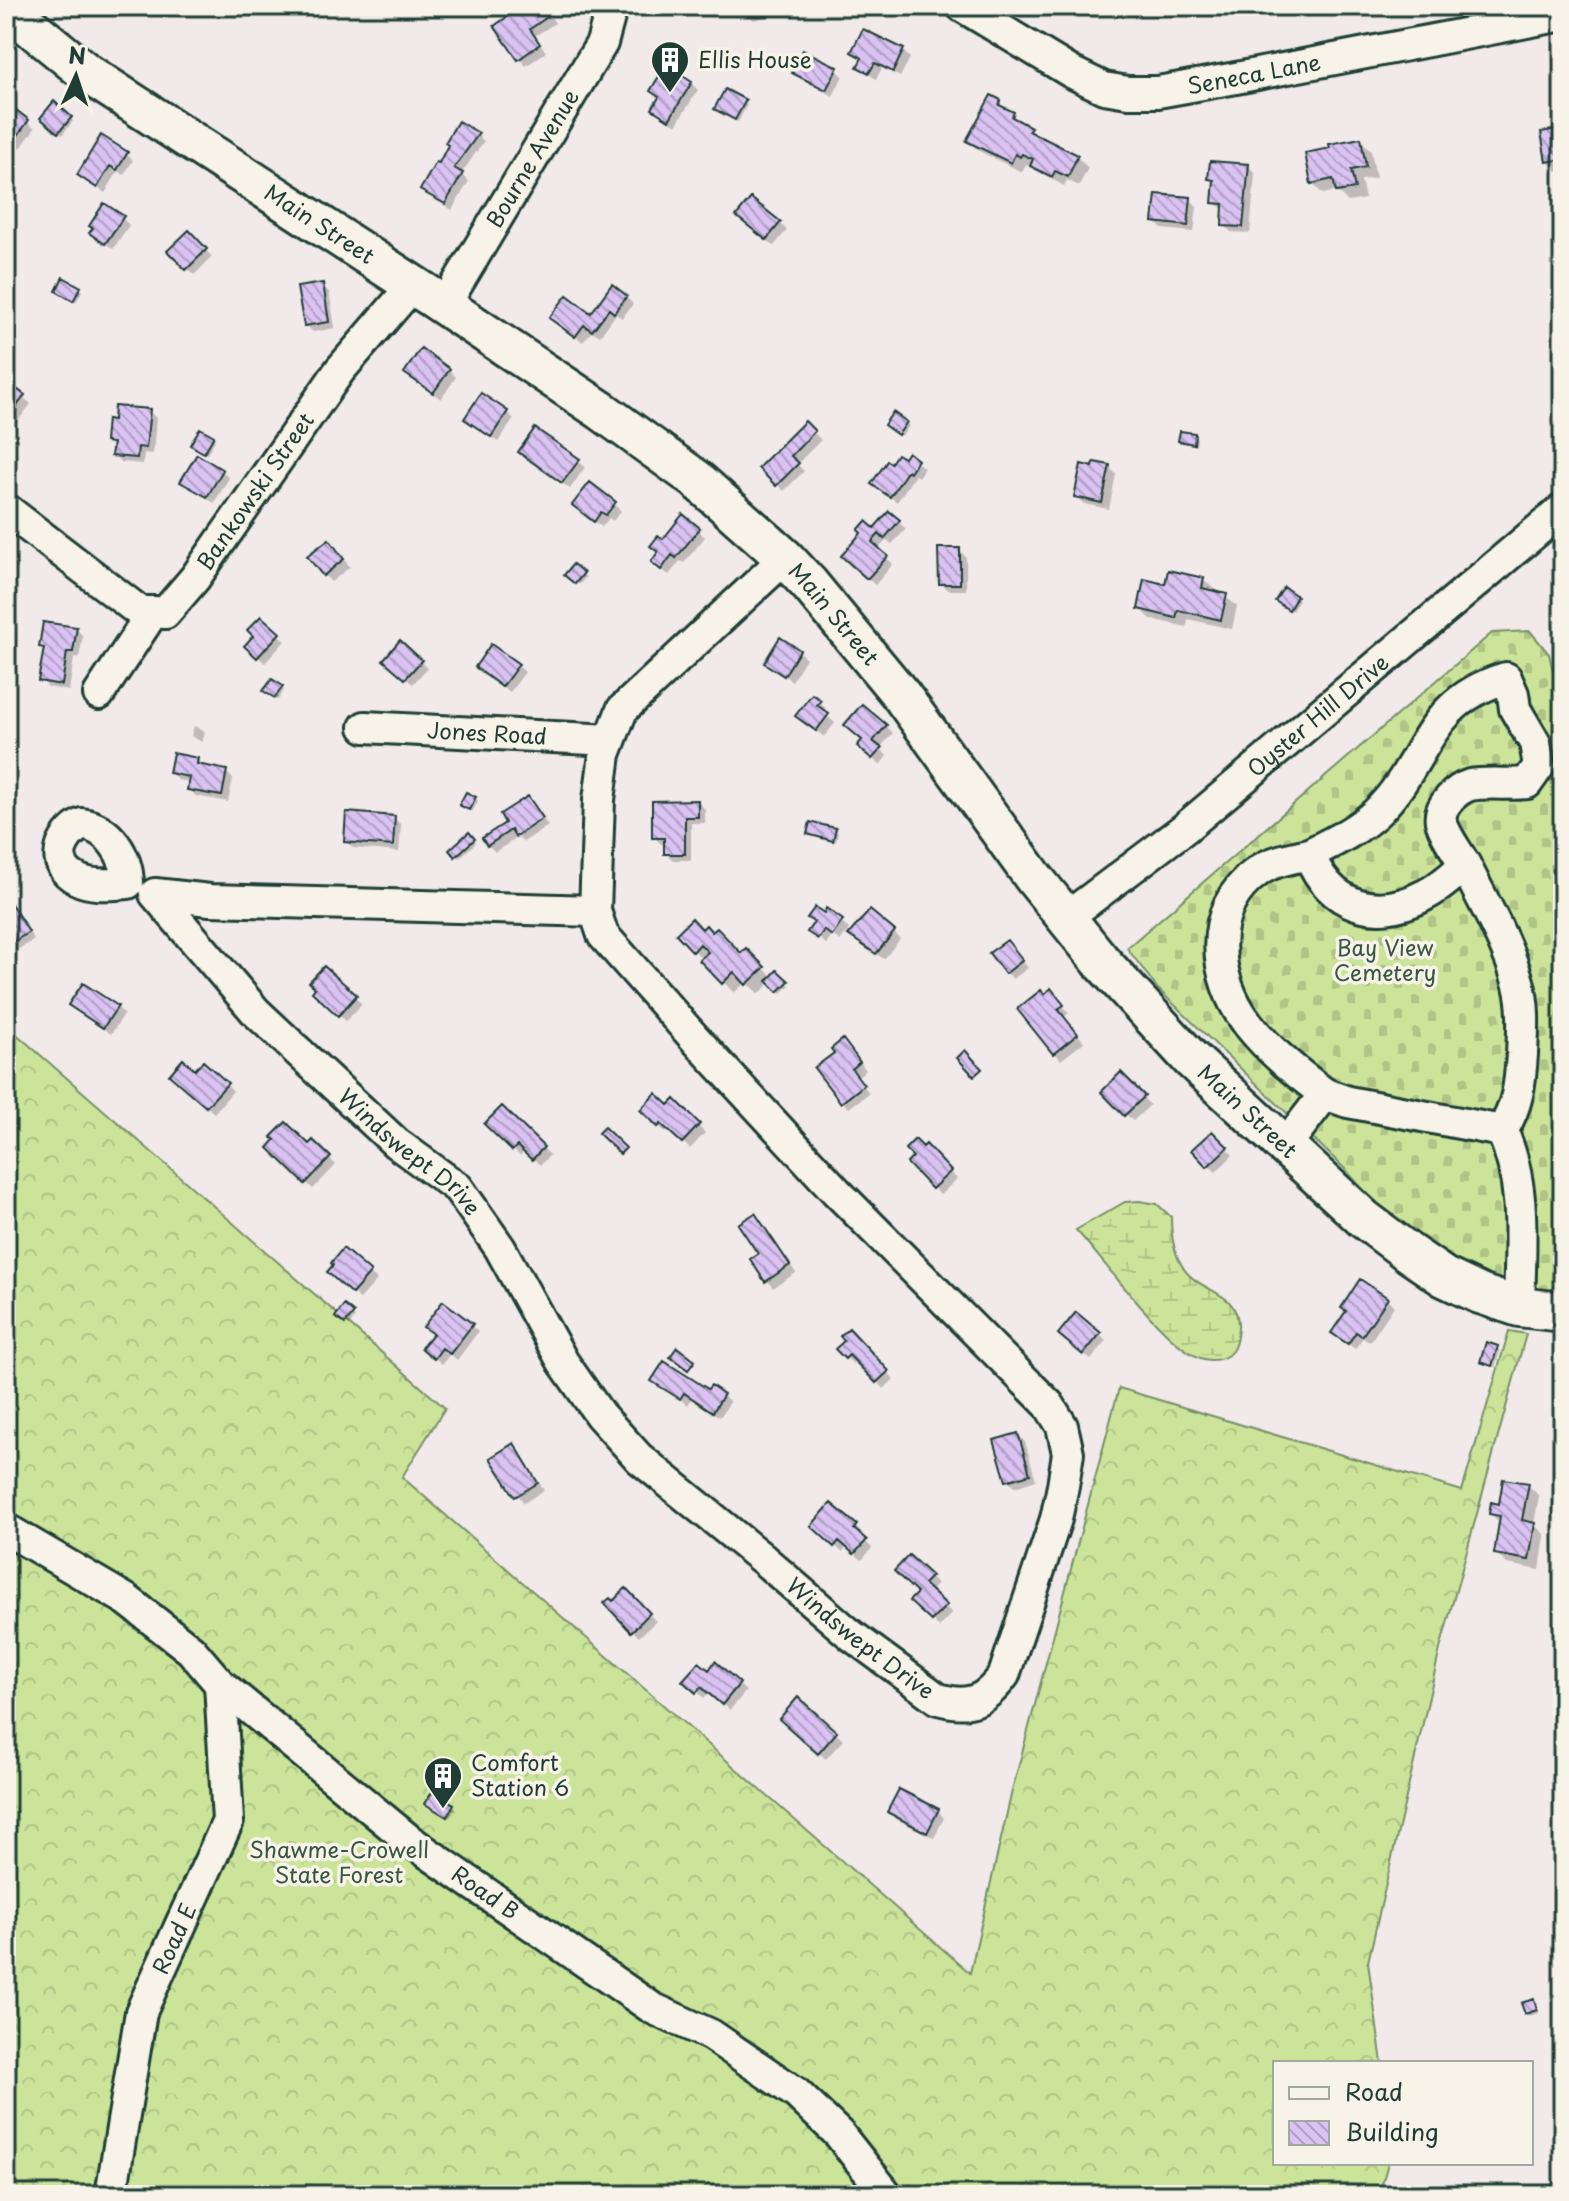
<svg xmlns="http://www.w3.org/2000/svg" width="1569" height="2201" font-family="'Playpen Sans',sans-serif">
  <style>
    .forest { fill: url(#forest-crowns); stroke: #769067; stroke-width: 2 }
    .wetland { fill: url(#wetland-marsh); stroke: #769067; stroke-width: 2 }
    .cemetery { fill: url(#cemetery-stones); stroke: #769067; stroke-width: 2 }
    .shadow { fill: #0003 }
    .building { fill: url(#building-back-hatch); stroke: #1f3d34; stroke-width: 2 }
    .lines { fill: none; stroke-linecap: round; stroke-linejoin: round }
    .minor-casing { stroke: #1f3d34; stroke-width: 36 }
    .major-casing { stroke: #1f3d34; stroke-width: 44 }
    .minor { stroke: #f7f3e8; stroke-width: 30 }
    .major { stroke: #f7f3e8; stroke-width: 38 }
    .labels { text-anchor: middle; stroke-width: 7; stroke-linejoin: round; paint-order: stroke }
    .poi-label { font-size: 22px; fill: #1f3d34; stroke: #f7f3e8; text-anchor: start }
    .street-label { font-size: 22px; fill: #1f3d34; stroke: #f7f3e8 }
    .park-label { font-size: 22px; fill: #395643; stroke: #f7f3e8 }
  </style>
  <defs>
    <pattern id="forest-crowns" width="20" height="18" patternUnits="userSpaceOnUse" patternTransform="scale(2)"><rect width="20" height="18" fill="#cce49a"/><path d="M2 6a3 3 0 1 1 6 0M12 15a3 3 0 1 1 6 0" fill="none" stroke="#afc485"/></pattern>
    <pattern id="wetland-marsh" width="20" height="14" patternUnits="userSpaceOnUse" patternTransform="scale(2)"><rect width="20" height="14" fill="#cce49a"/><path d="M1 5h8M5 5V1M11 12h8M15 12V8" fill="none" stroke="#afc485"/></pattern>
    <pattern id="cemetery-stones" width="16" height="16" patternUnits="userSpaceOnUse" patternTransform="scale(2)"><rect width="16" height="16" fill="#cce49a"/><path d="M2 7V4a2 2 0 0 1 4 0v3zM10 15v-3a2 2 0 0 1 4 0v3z" fill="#afc485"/></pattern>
    <pattern id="building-back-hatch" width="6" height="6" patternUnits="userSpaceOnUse" patternTransform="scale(2)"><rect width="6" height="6" fill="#dac2f2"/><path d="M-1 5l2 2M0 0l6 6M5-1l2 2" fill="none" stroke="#b09fc5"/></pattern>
  </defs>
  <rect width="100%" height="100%" fill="#f1e9ea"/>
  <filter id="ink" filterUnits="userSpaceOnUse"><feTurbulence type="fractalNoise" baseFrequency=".0125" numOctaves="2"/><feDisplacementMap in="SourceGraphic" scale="16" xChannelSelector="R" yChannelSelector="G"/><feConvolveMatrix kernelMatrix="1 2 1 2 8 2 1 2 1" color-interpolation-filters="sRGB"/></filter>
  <g filter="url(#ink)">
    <path class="forest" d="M6,1025L445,1408L402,1477L970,1973L1012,1791L1119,1388L1462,1491L1509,1331L1526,1334L1440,1649L1368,1962L1382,2063H1275V2163H1388L1379,2195H6Z"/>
    <path class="wetland" d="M1139,1201L1157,1204L1171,1217C1171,1233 1173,1250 1181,1264C1197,1295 1240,1288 1238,1328C1237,1336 1237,1344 1232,1351C1225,1360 1214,1361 1204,1359C1170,1352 1103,1259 1076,1230L1125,1202Z"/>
    <path class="cemetery" d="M1530,631L1549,654L1563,711V1293H1544L1478,1278L1417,1242L1379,1207L1345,1169L1158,989L1127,948L1492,633Z"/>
    <path class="shadow" d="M166,6H187L178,17Z
      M526,6H543L555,23L535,36L546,52L526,66L520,59Z
      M745,6H803L754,20L747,13Z
      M1100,6H1114L1111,12Z
      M903,51L910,58L900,77L882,68L876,79L859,67L863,60L853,52Z
      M836,69L843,76L833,96L801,79L794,72Z
      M691,83L698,90L676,125L654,109L661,99L653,91Z
      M992,98L1040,139L1077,157L1088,168L1079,186L1067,180L1064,186L1026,164L1022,172L979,151L969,141Z
      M744,102L747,105L738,122L720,111Z
      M54,104L73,121L62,135L43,118Z
      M6,105L35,128L21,148L6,137Z
      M1563,130V171L1558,172L1547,161Z
      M477,135L484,141L461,174L469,181L452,210L423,190L440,166Z
      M1361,140L1371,151L1376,178L1361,180L1365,199L1348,202L1337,191L1323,194L1312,183Z
      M126,154L133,160L124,175L118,171L105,193L79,175Z
      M1248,166L1255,173L1250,233L1231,232L1224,225L1225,210L1214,203L1216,184L1211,179Z
      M1190,199L1197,206L1194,232L1162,229L1155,222Z
      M751,200L787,230L774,246L746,223Z
      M122,218L129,225L113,249L92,233Z
      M189,232L212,257L194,275L170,251Z
      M322,285L329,292L335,328L313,332L306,325Z
      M80,288L82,291L76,302L61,294Z
      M626,297L633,304L622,318L616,314L600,336L592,331L583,342L559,324L591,316Z
      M449,370L456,377L441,399L414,379Z
      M6,383L31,404L14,426L6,420Z
      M149,411L156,418L153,454L144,453L143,464L121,462L114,455V448L107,441Z
      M507,412L514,419L498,442L466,419Z
      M894,415L909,426L902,436L889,427Z
      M805,424L821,440L797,464L804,471L784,491L761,468Z
      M1194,435L1197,438L1196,446L1180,441Z
      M213,438L215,440L207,454L195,448Z
      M521,452L578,461L585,467L570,489Z
      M908,455L924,468L918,477L915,475L897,502L874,484L905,461Z
      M1109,467L1116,474L1109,509L1084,504L1077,497L1094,469Z
      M222,471L229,478L214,503L183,482Z
      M614,504L621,511L613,521L609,518L602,527L582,512Z
      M889,514L906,529L892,544L887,540L878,549L893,564L875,585L850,563L863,533L874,531Z
      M683,517L705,537L684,563L680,561L669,575L660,569V553L663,542Z
      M335,548L350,567L331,582L324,575Z
      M959,550L966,557V590H948L941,583Z
      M573,566L586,577L579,585L567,575Z
      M1203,580L1237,606L1232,629L1188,619L1187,627L1151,619L1140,608L1166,586Z
      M1296,597L1299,600L1292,611L1280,604Z
      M261,618L285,641L265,663L247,646L256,636Z
      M76,629L83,636L79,658H74L69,691L48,687L41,680L46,650L41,646Z
      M799,652L806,658L792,681L767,663Z
      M420,661L427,668L413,684L392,667Z
      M518,666L525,672L510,692L484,674Z
      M282,688L284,690L278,700L269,693Z
      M820,702L826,709L824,713L835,723L824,737L798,716Z
      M194,726L205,732L202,742L191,736Z
      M886,726L893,733L880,748L887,756L880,765L866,753L864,740Z
      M197,760L205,768L226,772L233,779L228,802L196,796L189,789L191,782L178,780L171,773Z
      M475,798L478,801L472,812L464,807Z
      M528,798L548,826L523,842L518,837L495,852L488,845Z
      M698,802L705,809V823H691V860H673L666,854V844H661L654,837Z
      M394,818L401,825L399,852L353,848L346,841Z
      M835,830L838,833L836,842L809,834Z
      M469,835L476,843L459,858L452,850Z
      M6,895L34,940L15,951L6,944Z
      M827,911L849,929L840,941L832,935L826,944L810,931Z
      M703,931L742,955L746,951L773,977L777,973L790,985L782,993L771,982L759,994L746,982L734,993L679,934Z
      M894,932L900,939L884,959L858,942Z
      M1013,949L1028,968L1013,979L1006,972Z
      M324,969L362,1004L346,1021L315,992Z
      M1044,996L1057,998L1069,1013L1064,1017L1084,1042L1061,1060L1055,1053Z
      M71,1005L117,1007L124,1014L111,1034Z
      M850,1049L866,1070L857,1077L869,1093L849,1108L842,1101Z
      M196,1073L226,1084L233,1091L214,1113L179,1082Z
      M1121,1075L1150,1105L1133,1121L1104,1092Z
      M675,1102L705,1133L690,1149L670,1129L666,1133L643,1110L669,1108Z
      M502,1109L550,1155L540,1165L525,1151L520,1156L486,1124Z
      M1212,1133L1233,1155L1216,1172L1194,1150Z
      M313,1143L336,1165L313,1189L270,1148L309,1147Z
      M926,1147L957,1179L940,1195L910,1163Z
      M755,1215L796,1273L773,1288L753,1260L761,1255Z
      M344,1251L377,1280L360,1299L336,1279Z
      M1387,1299L1394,1306L1370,1342L1363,1337L1355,1349L1334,1333L1348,1312Z
      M345,1308L355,1317L349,1326L338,1317Z
      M472,1326L478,1332L457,1360L450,1354L442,1364L431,1355Z
      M849,1331L894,1379L884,1389L857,1360L853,1364L838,1349L847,1341Z
      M1100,1335L1106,1341L1091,1360L1067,1340Z
      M1497,1348L1500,1351L1495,1367L1485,1364L1482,1361Z
      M654,1380L723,1395L730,1402L720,1417L691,1399L688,1405Z
      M1018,1435L1025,1442L1036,1480L1015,1487L1008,1480Z
      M513,1446L544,1490L524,1503L493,1459Z
      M1528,1485L1539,1496L1534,1524L1545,1535L1540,1570L1507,1564L1496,1553L1501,1524L1491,1514Z
      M831,1505L863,1534L860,1537L872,1548L862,1560L847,1547L842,1552L820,1532Z
      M909,1558L937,1584L930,1592L952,1613L939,1627L912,1601L919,1593Z
      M626,1591L656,1621L639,1637L606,1603L613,1604Z
      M716,1664L746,1691L730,1710L709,1692L704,1698L692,1687Z
      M798,1700L843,1740L826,1759L788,1726Z
      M430,1806H453L456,1808L450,1818Z
      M938,1811L944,1818L934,1838L896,1819L890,1812Z
      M1533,2001L1539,2013L1529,2016L1526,2013Z"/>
    <path class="building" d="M523,6H543L550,15L530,29L540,44L518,60L494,26Z
      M863,29L904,49L893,72L875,63L869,73L857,67L862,58L851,52Z
      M803,50L838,67L826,90L792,73Z
      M666,65L692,82L669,120L652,109L659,97L650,91Z
      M725,89L746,100L735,120L714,109Z
      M991,95L1001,100L999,105L1014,112L1012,117L1031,127L1029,131L1078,155L1068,177L1055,171L1052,177L1030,166L1033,159L1022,154L1020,157L1015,154L1011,163L966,141Z
      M54,101L72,117L58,133L40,118Z
      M6,102L29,120L13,142L6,137Z
      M458,121L479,133L454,168L463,173L445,204L420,190L436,162L439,163L448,145L445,143Z
      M1563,128V159L1546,162L1541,132Z
      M101,135L128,152L117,170L110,166L97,188L77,175Z
      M1361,138L1366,167L1351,170L1355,189L1336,192L1333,179L1311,184L1305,153L1330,148L1329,144Z
      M1210,161L1249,164L1243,227L1222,226L1223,204L1212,203L1214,180L1208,179Z
      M1156,194L1191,197L1188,226L1153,222Z
      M751,198L781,222L766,240L736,216Z
      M104,203L124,216L105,244L89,233L93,228L89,226Z
      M189,230L207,249L186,270L167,251Z
      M63,277L81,287L73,301L56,291Z
      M323,283L329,322L304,326L297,287Z
      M612,284L627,296L614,313L609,309L592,331L584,325L575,337L549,318L567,295L591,313Z
      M421,348L450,369L433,393L404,373Z
      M6,381L25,395L6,421Z
      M481,393L508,411L491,437L464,419Z
      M114,406L150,409L146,448L138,447L137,458L111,456L113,443L105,442L107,419L113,420Z
      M893,412L907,422L898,435L884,425Z
      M805,421L815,431L791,456L799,463L776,486L758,468Z
      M200,428L214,436L204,453L190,445Z
      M535,428L580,459L562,483L518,452Z
      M1180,431L1195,433L1194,444L1178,441Z
      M908,452L918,460L910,472L908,470L890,497L871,484L887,461L891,463L897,454L904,458Z
      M197,454L223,470L207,497L180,482Z
      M1094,462L1110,465L1102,503L1074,497L1081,464L1093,467Z
      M590,482L616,502L606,515L601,512L594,522L572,505Z
      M889,511L900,520L884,539L879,534L872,542L888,556L867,579L841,556L861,533L858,530L866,521L874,528Z
      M683,514L700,528L676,558L672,555L661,570L651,562L658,552L650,546L658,536L663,539Z
      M329,539L344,559L323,576L307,556Z
      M938,548H960V584H939Z
      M573,564L584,573L575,584L564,575Z
      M1168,570L1204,578L1202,588L1227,594L1221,620L1178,610L1176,618L1138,609L1144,579L1165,584Z
      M1284,587L1297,596L1289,610L1275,601Z
      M261,616L280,633L257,658L244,646L253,636L247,630Z
      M43,622L77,627L73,652H67L62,685L38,681L44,648L39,647Z
      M780,637L800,650L784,676L764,663Z
      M400,640L422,660L405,679L383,660Z
      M491,644L519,664L502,687L475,667Z
      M272,679L283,686L275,698L263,691Z
      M812,694L821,700L817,705L829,714L816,731L795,716Z
      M862,704L887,725L873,741L882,748L872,759L857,746L862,740L844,725Z
      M173,753L198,758L197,764L227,770L222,796L187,790L189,777L169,773Z
      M466,792L476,797L469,810L459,805Z
      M528,796L543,818L515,837L511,830L487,846L482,838L505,823L500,814Z
      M698,800V817H685V854H664V838H652V801Z
      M346,812L395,816L393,846L344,842Z
      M810,822L836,828L833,841L807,834Z
      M469,832L475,839L455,857L449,850Z
      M6,896L29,932L7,946L6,945Z
      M815,907L824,913L826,908L843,920L832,936L824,930L818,939L807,932L814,922L807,918Z
      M870,910L895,931L876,954L848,935Z
      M692,918L702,929L706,925L712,932L717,928L741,953L746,948L765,967L746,985L734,972L722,984L699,960L708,952L700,944L693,952L676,934Z
      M1007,940L1023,960L1005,974L989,953Z
      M324,966L357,995L338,1016L312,992L315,988L309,982Z
      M777,970L789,981L778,992L767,981Z
      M83,983L118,1006L103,1028L68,1005Z
      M1051,988L1064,1005L1058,1009L1078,1034L1053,1054L1017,1009L1041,990L1044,994Z
      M843,1039L860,1062L852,1069L864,1085L841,1103L814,1068L834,1053L831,1049Z
      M965,1050L982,1069L974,1076L957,1058Z
      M183,1059L195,1070L203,1061L228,1083L206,1107L169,1075Z
      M1121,1072L1145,1096L1124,1116L1101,1092Z
      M656,1093L669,1105L675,1099L700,1124L682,1143L661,1124L658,1127L640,1110Z
      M502,1106L544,1147L532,1160L517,1146L512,1151L484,1124Z
      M286,1122L309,1144L313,1140L331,1157L305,1184L268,1148L275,1140L271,1137Z
      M604,1127L626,1148L620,1154L598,1133Z
      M1212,1131L1228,1147L1207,1167L1191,1150Z
      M915,1139L923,1147L926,1144L951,1171L932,1189L907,1163L913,1157L905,1149Z
      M755,1213L790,1265L765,1282L750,1259L758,1254L738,1224Z
      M343,1248L371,1272L352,1294L327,1272L333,1265L331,1263Z
      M1360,1279L1388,1298L1362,1336L1356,1332L1348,1344L1331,1333L1346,1311L1341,1308Z
      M443,1301L473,1324L450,1354L442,1348L434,1359L421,1348L433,1334L423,1327Z
      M344,1305L354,1313L345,1324L335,1317Z
      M1076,1312L1101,1333L1083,1355L1058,1334Z
      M849,1328L889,1371L876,1383L849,1355L845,1359L835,1349L844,1341L840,1336Z
      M1486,1342L1498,1346L1492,1366L1480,1362Z
      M677,1347L695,1361L688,1370L670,1357Z
      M664,1361L708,1389L711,1385L724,1394L713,1412L684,1393L680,1399L651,1381Z
      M1018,1433L1030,1474L1006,1481L994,1440Z
      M514,1443L538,1483L515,1497L490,1458Z
      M1503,1479L1529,1483L1522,1520L1535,1523L1529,1560L1494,1554L1500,1516L1489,1514L1491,1502L1499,1504Z
      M831,1503L857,1525L854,1529L867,1540L854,1554L839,1541L834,1547L811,1526Z
      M909,1555L932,1576L924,1584L947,1605L931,1621L909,1601L917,1593L894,1571Z
      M626,1588L650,1613L631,1632L604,1603L610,1598L613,1601Z
      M715,1661L740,1683L722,1705L701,1687L696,1693L682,1681L699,1662L709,1670Z
      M798,1697L837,1732L818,1754L779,1719Z
      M899,1789L939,1809L927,1833L887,1812Z
      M432,1792L454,1804L447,1817L425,1804Z
      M1534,1999L1537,2010L1525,2014L1521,2003Z"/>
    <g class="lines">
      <g class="minor-casing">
        <g id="minor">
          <path id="s1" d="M962,6L1071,72L1104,88L1128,92H1158L1236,78L1563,15"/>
          <path id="s2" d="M444,306L602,43L612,6"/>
          <path d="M6,509L140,612H153"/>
          <path id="s3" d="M99,694L153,612L165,613L195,578L340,370L413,285"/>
          <path id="s4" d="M365,727L610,740"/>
          <path d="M82,824C110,828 127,856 128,883C112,884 93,887 77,879C49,865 60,836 82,824Z"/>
          <path id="s5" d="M595,911L210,900L155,894L256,1012L396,1143L458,1188L500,1248L563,1362L600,1415L639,1458L763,1559L851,1635L938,1699C970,1708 985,1701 1004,1675L1056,1519L1063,1486L1068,1453L1062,1426L1049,1405L837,1192L698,1042L603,935L595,911L599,800L605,754L622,710L785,558"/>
          <path id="s6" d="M1067,917L1185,828L1563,509"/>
          <path d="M1325,1094L1348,1102L1502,1131C1518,1105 1520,1084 1522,1054C1523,1031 1525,1008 1519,985C1508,944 1484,903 1465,865"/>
          <path d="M1502,1131C1527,1186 1520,1248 1519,1307"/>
          <path d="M1285,1146L1325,1094C1297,1073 1270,1052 1248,1024C1213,979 1206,909 1257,872C1271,861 1292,858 1309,854C1330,907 1376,921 1425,895C1440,888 1453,875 1465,865C1458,852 1445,836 1441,821C1438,806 1457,789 1470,785C1486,782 1510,785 1527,783L1539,766L1535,743L1515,709L1513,694L1506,678C1424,702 1428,762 1377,812C1358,830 1333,842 1309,854"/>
          <path id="s7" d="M6,1529L127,1600L191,1650L220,1684L409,1840L652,2008L711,2035L796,2093L839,2134L887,2195"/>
          <path id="s8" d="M111,2195L141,2012L228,1821L220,1684"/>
        </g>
      </g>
      <g class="major-casing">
        <g id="major">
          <path id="s9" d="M6,7L88,74L433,298L602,411L696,479L785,558L810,585L901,695L1034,878L1100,960L1191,1059L1364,1219L1409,1253L1444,1277L1480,1294L1519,1307L1563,1312"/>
        </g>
      </g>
      <use href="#minor" class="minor"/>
      <use href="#major" class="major"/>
    </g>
  </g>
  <defs>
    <g id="building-pin" transform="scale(2)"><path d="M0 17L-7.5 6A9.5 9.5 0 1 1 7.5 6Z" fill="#1f3d34" stroke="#f7f3e8"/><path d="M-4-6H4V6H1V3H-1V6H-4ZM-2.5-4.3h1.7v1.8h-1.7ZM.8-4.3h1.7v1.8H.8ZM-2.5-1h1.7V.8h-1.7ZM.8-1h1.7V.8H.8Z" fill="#fff"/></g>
  </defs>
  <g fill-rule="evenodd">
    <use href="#building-pin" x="670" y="60"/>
    <use href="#building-pin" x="443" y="1776"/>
  </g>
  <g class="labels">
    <g class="poi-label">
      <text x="698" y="68">Ellis House</text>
      <text x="471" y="1771">Comfort<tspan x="471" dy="25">Station 6</tspan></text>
    </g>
    <g class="street-label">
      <text dy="8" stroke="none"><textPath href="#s1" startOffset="316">Seneca Lane</textPath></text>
      <text dy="8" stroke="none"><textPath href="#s2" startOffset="172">Bourne Avenue</textPath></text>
      <text dy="8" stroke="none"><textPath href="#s9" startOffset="382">Main Street</textPath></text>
      <text dy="8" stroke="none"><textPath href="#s3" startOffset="262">Bankowski Street</textPath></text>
      <text dy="8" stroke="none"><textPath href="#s9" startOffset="1030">Main Street</textPath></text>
      <text dy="8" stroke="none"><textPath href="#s6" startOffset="322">Oyster Hill Drive</textPath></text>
      <text dy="8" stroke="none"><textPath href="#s4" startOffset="122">Jones Road</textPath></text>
      <text dy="8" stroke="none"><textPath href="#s9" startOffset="1678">Main Street</textPath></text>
      <text dy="8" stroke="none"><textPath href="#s5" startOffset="804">Windswept Drive</textPath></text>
      <text dy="8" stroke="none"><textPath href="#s5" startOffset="1476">Windswept Drive</textPath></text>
      <text dy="8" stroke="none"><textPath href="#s7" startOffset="604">Road B</textPath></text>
      <text dy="8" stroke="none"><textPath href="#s8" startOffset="266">Road E</textPath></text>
    </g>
    <g class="park-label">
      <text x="1385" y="956">Bay View<tspan x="1385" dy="25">Cemetery</tspan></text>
      <text x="339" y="1858">Shawme-Crowell<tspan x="339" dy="25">State Forest</tspan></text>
    </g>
  </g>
  <rect width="1569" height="2201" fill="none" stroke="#f7f3e8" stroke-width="32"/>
  <rect x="16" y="16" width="1537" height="2169" fill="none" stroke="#1f3d34" stroke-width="3" filter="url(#ink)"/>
  <rect x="1273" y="2061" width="260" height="104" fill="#f7f3e8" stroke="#a1aaa0" stroke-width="2"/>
  <rect x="1289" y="2087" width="40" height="12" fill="#f7f3e8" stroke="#a1aaa0" stroke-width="2"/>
  <text x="1345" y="2101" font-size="24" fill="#1f3d34">Road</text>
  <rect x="1289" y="2121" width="40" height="24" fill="url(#building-back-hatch)" stroke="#a1aaa0" stroke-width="2"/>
  <text x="1345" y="2141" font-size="24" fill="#1f3d34">Building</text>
  <g transform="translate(76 76) rotate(3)" stroke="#f7f3e8" stroke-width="6" paint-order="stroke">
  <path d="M0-6L14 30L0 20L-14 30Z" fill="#1f3d34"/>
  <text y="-12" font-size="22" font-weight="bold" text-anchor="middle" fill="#1f3d34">N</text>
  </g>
</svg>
